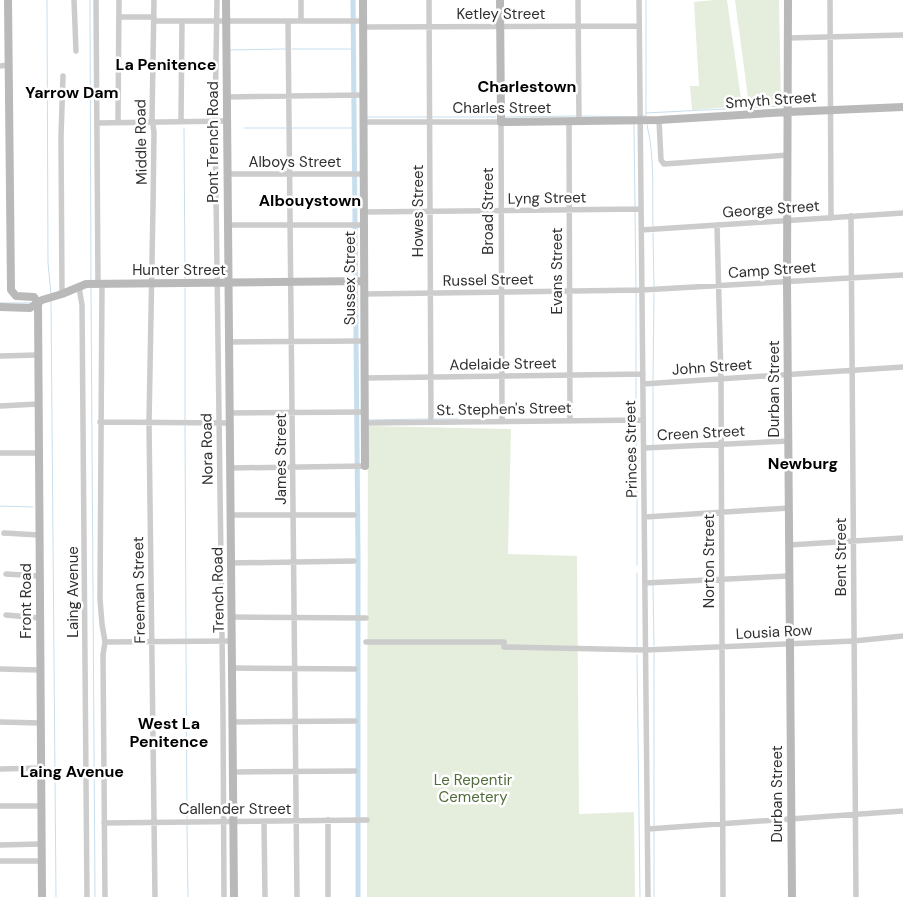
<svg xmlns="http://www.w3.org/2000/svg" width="903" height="897" font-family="'DM Sans',sans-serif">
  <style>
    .green { fill: #e5eddc }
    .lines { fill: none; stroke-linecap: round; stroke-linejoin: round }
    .stream { stroke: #c7deed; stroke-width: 1 }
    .canal { stroke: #c7deed; stroke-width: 5 }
    .street { stroke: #ccc; stroke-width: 5.5 }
    .secondary { stroke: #b9b9b9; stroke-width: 8 }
    .labels { text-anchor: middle; stroke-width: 5; stroke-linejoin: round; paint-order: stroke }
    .street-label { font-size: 15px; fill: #2f2f2f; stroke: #fff }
    .park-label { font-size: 15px; fill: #516c3a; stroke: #fff }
    .neighbourhood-label { font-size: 16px; font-weight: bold; fill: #000; stroke: #fff }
  </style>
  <rect width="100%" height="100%" fill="#fff"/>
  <path class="green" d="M714,0H727L742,106L692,110L690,86H699L694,2Z
    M735,0H779L781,103L749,105Z
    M368,426L511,429L508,554L577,556L579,814L634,812L635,897H367Z"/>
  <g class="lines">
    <path class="stream" d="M47,0L48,263L51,294
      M90,0L91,282
      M292,49H353
      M229,50L285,49
      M646,113L782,106
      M582,116L634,117
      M643,116H646V0
      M367,117H427
      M432,117H496
      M505,117L576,116
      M634,125L635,207
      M647,125C655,156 652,195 653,226
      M184,128L185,279
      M244,128H286
      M292,128H354
      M635,212L636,288
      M653,233L654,286
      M91,288L95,897
      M185,288V420
      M51,300L56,897
      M0,303H31
      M636,372V293
      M636,378V414
      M653,381L654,293
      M434,419H458
      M367,420L428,419
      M636,423L637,474
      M185,426L186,640
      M653,446V385
      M653,450V514
      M637,482V565
      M0,506L33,507
      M653,518V581
      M653,585L654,646
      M186,644L187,820
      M637,647V573
      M654,653V826
      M637,655L640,897
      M187,824L188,897
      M654,897V830"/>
    <path class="canal" d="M353,0L358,554V897"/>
    <path class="street" d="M74,0L76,51
      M96,0L98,283
      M154,0L152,119L154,132L153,207L149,423L155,897
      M217,0L215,121L223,710L224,897
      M301,0V21
      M429,0L431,422
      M578,0L579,121
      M639,0L648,897
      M830,0L831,218
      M119,17H154
      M154,21H363
      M288,21L297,897
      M363,27L639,26
      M788,38L903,35
      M0,66L8,65
      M227,97L363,95
      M659,120L661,160L664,164L788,155
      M181,121L182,21
      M569,121L570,421
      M118,122L119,0
      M363,122H501L502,422
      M97,123L227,121
      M227,174H363
      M363,212L641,209
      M851,216L856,897
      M228,225H363
      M717,225L721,379L723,897
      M641,230L903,213
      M102,283L100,599L102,624L105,642L232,641
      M79,287L82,305L87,897
      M62,294L61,137L63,76
      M364,294L642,290L903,275
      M229,342L363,341
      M0,356L38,355
      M364,378L643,374
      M643,384L903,367
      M0,406L38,404
      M229,413L365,412
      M100,422L230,423
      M365,423L643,420
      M644,448L789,441
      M0,453H39
      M230,468L365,466
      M231,515H354
      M645,517L789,508
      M4,533L39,535
      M789,545L903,538
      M231,563L354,561
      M6,574L39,576
      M645,583L789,576
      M6,615L40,618
      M232,617L366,618
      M105,642L103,655L105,897
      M366,642H504V647L646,650L854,641L903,636
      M232,668L355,669
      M0,669L40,670
      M0,722L40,723
      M233,722L355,721
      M0,769L41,768
      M234,772L355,771
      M0,806H41
      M328,820V897
      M264,821L265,897
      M104,823L367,820
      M648,829L903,811
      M0,845L41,844
      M0,861H41"/>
    <path class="secondary" d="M8,0L11,290L16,296L34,297L38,304L42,897
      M226,0L234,897
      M363,0L365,466
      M500,0L501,122L659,120L788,112L903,107
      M788,0L787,282L792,897
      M0,307L30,308L42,300L62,294L86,284L364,281"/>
  </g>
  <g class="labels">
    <g class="street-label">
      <text x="501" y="19">Ketley Street</text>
      <text transform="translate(771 100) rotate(-4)" y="5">Smyth Street</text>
      <text x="502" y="113">Charles Street</text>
      <text transform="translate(141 142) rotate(-91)" y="5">Middle Road</text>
      <text transform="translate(213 142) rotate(-90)" y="5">Pont Trench Road</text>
      <text x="295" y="167">Alboys Street</text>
      <text transform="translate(547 198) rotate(-1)" y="5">Lyng Street</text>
      <text transform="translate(771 209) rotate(-4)" y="5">George Street</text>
      <text transform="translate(418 211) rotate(-90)" y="5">Howes Street</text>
      <text transform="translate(488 211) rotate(-90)" y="5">Broad Street</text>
      <text x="179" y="275">Hunter Street</text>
      <text transform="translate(772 270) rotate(-4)" y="5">Camp Street</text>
      <text transform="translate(557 271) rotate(-90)" y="5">Evans Street</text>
      <text transform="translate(350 278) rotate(-90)" y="5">Sussex Street</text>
      <text transform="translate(488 280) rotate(-1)" y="5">Russel Street</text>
      <text transform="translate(503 364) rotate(-1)" y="5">Adelaide Street</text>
      <text transform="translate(712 367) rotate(-4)" y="5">John Street</text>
      <text transform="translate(774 389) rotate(-90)" y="5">Durban Street</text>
      <text transform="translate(504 409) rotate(-1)" y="5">St. Stephen's Street</text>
      <text transform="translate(701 433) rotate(-3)" y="5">Creen Street</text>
      <text transform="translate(207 449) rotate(-91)" y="5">Nora Road</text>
      <text transform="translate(631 449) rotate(-91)" y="5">Princes Street</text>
      <text transform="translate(281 459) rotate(-90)" y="5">James Street</text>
      <text transform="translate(841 557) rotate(-90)" y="5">Bent Street</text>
      <text transform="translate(709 561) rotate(-90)" y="5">Norton Street</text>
      <text transform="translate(139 590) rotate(-91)" y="5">Freeman Street</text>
      <text transform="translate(218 590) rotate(-91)" y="5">Trench Road</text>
      <text transform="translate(73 592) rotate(-90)" y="5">Laing Avenue</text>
      <text transform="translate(26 601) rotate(-90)" y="5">Front Road</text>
      <text transform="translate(774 632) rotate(-3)" y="5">Lousia Row</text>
      <text transform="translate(777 794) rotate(-90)" y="5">Durban Street</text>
      <text x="235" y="814">Callender Street</text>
    </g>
    <g class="park-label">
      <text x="473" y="785">Le Repentir<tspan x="473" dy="17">Cemetery</tspan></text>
    </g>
    <g class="neighbourhood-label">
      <text x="166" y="70">La Penitence</text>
      <text x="527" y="92">Charlestown</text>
      <text x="72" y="98">Yarrow Dam</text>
      <text x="310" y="206">Albouystown</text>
      <text x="803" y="469">Newburg</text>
      <text x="169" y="729">West La<tspan x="169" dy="18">Penitence</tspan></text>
      <text x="72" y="777">Laing Avenue</text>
    </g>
  </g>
</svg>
